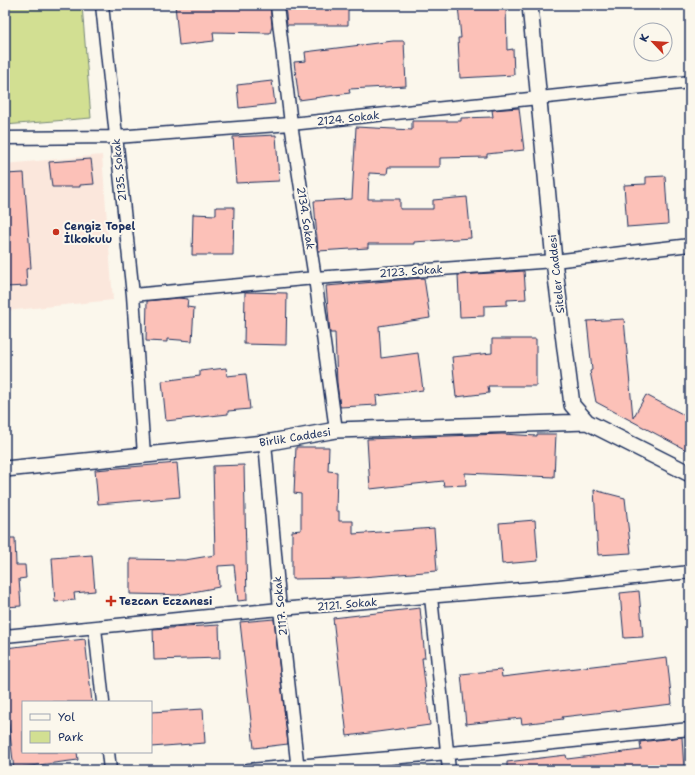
<svg xmlns="http://www.w3.org/2000/svg" width="695" height="775" font-family="'Shantell Sans',sans-serif">
  <style>
    .built { fill: #fbe7dc }
    .green { fill: #d2df92; stroke: #768778 }
    .building { fill: #fcc1b8; stroke: #1b2f5e }
    .lines { fill: none; stroke-linecap: round; stroke-linejoin: round }
    .minor-casing { stroke: #1b2f5e; stroke-width: 15 }
    .tertiary-casing { stroke: #1b2f5e; stroke-width: 18 }
    .minor { stroke: #fbf7ec; stroke-width: 12 }
    .tertiary { stroke: #fbf7ec; stroke-width: 15 }
    .poi-dot { fill: #c8321e; stroke: #fbf7ec; stroke-width: 1.5 }
    .labels { text-anchor: middle; stroke-width: 4; stroke-linejoin: round; paint-order: stroke }
    .street-label { font-size: 11px; fill: #1b2f5e; stroke: #fbf7ec }
    .poi-label { font-size: 11px; font-weight: bold; fill: #1b2f5e; stroke: #fbf7ec; text-anchor: start }
  </style>
  <rect width="100%" height="100%" fill="#fbf7ec"/>
  <filter id="ink" filterUnits="userSpaceOnUse"><feTurbulence type="fractalNoise" baseFrequency=".025" numOctaves="2"/><feDisplacementMap in="SourceGraphic" scale="8" xChannelSelector="R" yChannelSelector="G"/><feConvolveMatrix kernelMatrix="1 2 1 2 8 2 1 2 1" color-interpolation-filters="sRGB"/></filter>
  <g filter="url(#ink)">
    <path class="built" d="M102,155L113,300L5,311V164Z"/>
    <path class="green" d="M5,5H82L91,118L5,125Z
      M435,766V770H399Z"/>
    <path class="building" d="M175,5H270L272,26L270,33L213,32L214,41L179,45Z
      M285,5H348V25H287Z
      M458,5H506L507,50L513,49L514,75L460,78L458,38H461Z
      M393,41H404L406,86L349,89L350,93L299,100L294,62L306,61L305,52Z
      M272,81L275,104L239,108L237,85Z
      M519,108L524,150L487,154V157L440,158V167H388L387,174L369,173L368,199H400V209H433V200L467,197L471,238L414,242V244H368V248L318,251L314,201L352,199L356,127L412,130V121H461V118L493,117L492,110Z
      M276,135L279,181L236,183L233,137Z
      M91,159L94,184L80,185V187H52L49,162Z
      M24,173L31,268L26,269L27,286L5,287V174Z
      M665,176L668,224L627,227L624,185L646,184V177Z
      M216,207H234L233,255H192L193,214L216,215Z
      M524,271L526,299L507,300V305L484,306V316L460,317L458,275Z
      M424,278L430,318L379,326L381,358L418,353L423,390L376,396L377,405L340,407L337,383L335,333H330L326,286Z
      M245,292L287,293L286,345L244,344Z
      M178,298L188,299L187,307L194,308L192,341L167,339V342L146,341L147,301Z
      M624,319L633,418L646,395L690,418V452L596,402L590,371L592,370L587,321Z
      M492,339H536V386H488L489,393L456,397L452,357L492,353Z
      M226,368L227,376L246,374L250,409L228,411V414L166,421L162,381L200,376V371Z
      M502,434L537,436V434H556L554,477L465,473L466,485L444,486L443,481L370,489L367,439Z
      M296,447H329L328,471L337,472L336,511H339V521H353V534L434,528L437,571L350,578L292,579V531L301,530V494L294,493Z
      M177,463L180,497L98,504L95,470Z
      M244,465L247,600L238,601L234,565L218,566L219,587L177,595L130,594V559L185,560L215,555L213,466Z
      M594,490L625,498L631,553L598,555Z
      M535,520L538,561L502,564L499,523Z
      M5,538H15L16,565H25L26,578L19,579L21,606L5,607Z
      M92,555L95,591L74,593L75,600L55,602L52,558Z
      M639,591L643,637L624,638L620,593Z
      M420,608L425,658H422L430,725L347,736L333,618Z
      M274,619L288,744L254,748L240,622Z
      M219,625L220,658L154,660L153,629Z
      M85,639L92,702H23V752H77L78,760L23,767V770H14L5,689V648Z
      M667,657L672,704L562,717L563,719L522,724L521,718L466,724L461,674L501,670L502,677Z
      M203,709L205,743L151,747V712Z
      M682,737L684,770H507V762L566,755L567,759L641,750L640,742Z"/>
    <g class="lines">
      <g class="minor-casing">
        <path id="minor" d="M102,5L133,295L144,455
          M277,5L291,124L315,278L336,430
          M5,138L116,137L291,124L690,82
          M133,295L315,278L554,261L690,245
          M265,443L280,609L298,770
          M431,597L449,770
          M95,628L103,702
          M5,636L280,609L559,586L690,572
          M108,752L110,770
          M248,770L496,749L690,729"/>
      </g>
      <g class="tertiary-casing">
        <path id="tertiary" d="M530,5L554,261L572,405L587,422L690,474
          M5,469L265,443L336,430L587,422"/>
      </g>
      <use href="#minor" class="minor"/>
      <use href="#tertiary" class="tertiary"/>
    </g>
  </g>
  <g class="poi-dot">
    <circle cx="56" cy="232" r="4"/>
    <path d="M109 595h4v4h4v4h-4v4h-4v-4h-4v-4h4z"/>
  </g>
  <g class="labels">
    <g class="street-label">
      <text transform="translate(348 118) rotate(-6)" y="4">2124. Sokak</text>
      <text transform="translate(119 170) rotate(-96)" y="4">2135. Sokak</text>
      <text transform="translate(306 218) rotate(81)" y="4">2134. Sokak</text>
      <text transform="translate(411 271) rotate(-4)" y="4">2123. Sokak</text>
      <text transform="translate(556 274) rotate(-96)" y="4">Siteler Caddesi</text>
      <text transform="translate(295 437) rotate(-9)" y="4">Birlik Caddesi</text>
      <text transform="translate(347 604) rotate(-5)" y="4">2121. Sokak</text>
      <text transform="translate(280 606) rotate(-96)" y="4">2117. Sokak</text>
    </g>
    <g class="poi-label">
      <text x="64" y="230">Cengiz Topel<tspan x="64" dy="13">İlkokulu</tspan></text>
      <text x="119" y="605">Tezcan Eczanesi</text>
    </g>
  </g>
  <rect width="695" height="775" fill="none" stroke="#fbf7ec" stroke-width="20"/>
  <rect x="10" y="10" width="675" height="755" fill="none" stroke="#1b2f5e" stroke-width="1.5" filter="url(#ink)"/>
  <rect x="22" y="701" width="130" height="52" fill="#fbf7ec" stroke="#a1a7b3"/>
  <rect x="30" y="714" width="20" height="6" fill="#fbf7ec" stroke="#a1a7b3"/>
  <text x="58" y="721" font-size="12" fill="#1b2f5e">Yol</text>
  <rect x="30" y="731" width="20" height="12" fill="#d2df92" stroke="#a1a7b3"/>
  <text x="58" y="741" font-size="12" fill="#1b2f5e">Park</text>
  <g transform="translate(653 42) rotate(295)"><circle r="19" fill="#fbf7ec" stroke="#a1a7b3"/>
  <path d="M0-3L7 15L0 10L-7 15Z" fill="#c8321e"/>
  <text y="-6" font-size="11" font-weight="bold" text-anchor="middle" fill="#1b2f5e">K</text>
  </g>
</svg>
